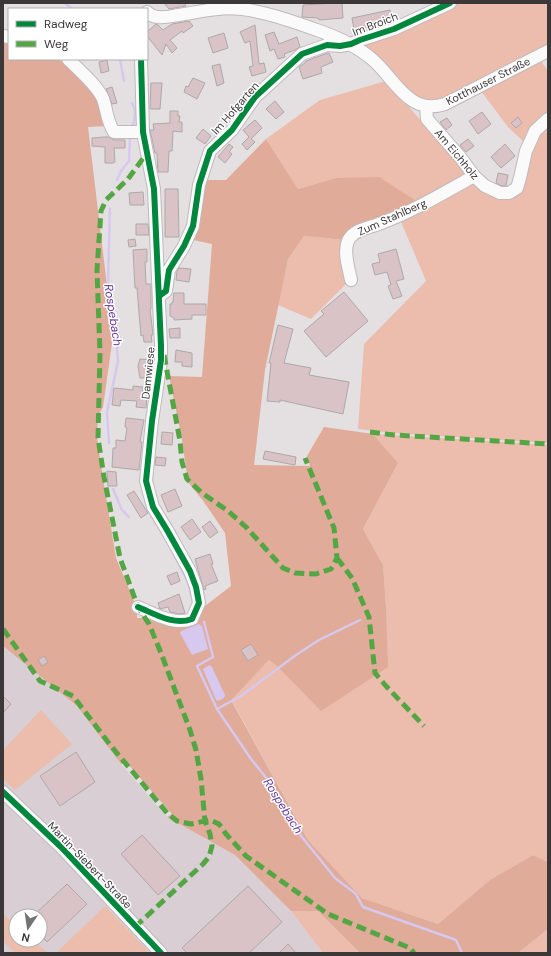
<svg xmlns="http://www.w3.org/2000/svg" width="551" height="956" font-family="'DM Sans',sans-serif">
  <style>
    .built { fill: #d9ced3; fill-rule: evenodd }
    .green { fill: #ecbcac }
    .forest { fill: #e0ab98 }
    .water { fill: #d6c8ee }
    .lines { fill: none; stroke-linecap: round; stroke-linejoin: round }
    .stream { stroke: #d6c8ee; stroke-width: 2.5 }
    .building { fill: #dac3c6; stroke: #aca9a9 }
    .minor-casing { stroke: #bebabc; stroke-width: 14 }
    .minor { stroke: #fbfafa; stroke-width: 12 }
    .quiet { stroke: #54a645; stroke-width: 5; stroke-dasharray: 10 5; stroke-linecap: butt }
    .cycleway-casing { stroke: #fff; stroke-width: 8 }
    .cycleway { stroke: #00873e; stroke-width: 6 }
    .labels { text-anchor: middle; stroke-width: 3; stroke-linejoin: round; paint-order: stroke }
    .street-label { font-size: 11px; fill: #3c383a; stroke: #fff }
    .water-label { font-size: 12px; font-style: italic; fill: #653a9e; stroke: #fff }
  </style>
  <rect width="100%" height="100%" fill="#e4dfe1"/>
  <path class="built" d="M3,646L77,706L121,764L167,817L235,855L291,911L323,953H3ZM16,916H40V940H16Z"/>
  <path class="green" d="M458,3H548V47L441,102L420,100L405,89L365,50V44L395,32Z
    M541,61L548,71V116L525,143L508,127L481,91Z
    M386,81L461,166L465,176L421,204L336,178L298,189L266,139L320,100Z
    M548,123V443L394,433L358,429L364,344L426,281L399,217L467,182C479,183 477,188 486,193C494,199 502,197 511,196L537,134Z
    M304,236L346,240L350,280L311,319L278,305L288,259Z
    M373,434L548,445V862L533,855L490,880L438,924L362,898L308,840L231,699L269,660L280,669L387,667L386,607L383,565L363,529L398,463Z
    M41,710L72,744L15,790L3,779V750Z
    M105,906L150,953H56Z
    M291,911H318L360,953H323Z
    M3,914L16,925V940H33L48,953H15L3,941Z
    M548,929V953H518Z"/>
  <path class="forest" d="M3,39L9,41V59H57L66,63L100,99L107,126L88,127L113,336L103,407L98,416L97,438L103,479L116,558L137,608V618H153L194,621L205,606L231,586L225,533L204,502L188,482L182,439L169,376L202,377L212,244L193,240L206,180H226L266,139L298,189L336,178L379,177L421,204L346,240L304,236L288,259L265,370L254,465L310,466L307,456L324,427L373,434L398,463L363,529L383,565L386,607L388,667L321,711L280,669L269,660L231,700L308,840L362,898L438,924L490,880L533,855L548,862V929L518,953H360L318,911H291L235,855L167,817L172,814L126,762L121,764L77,706L3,646Z"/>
  <path class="water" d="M199,624L202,626L208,649L192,655L180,633L181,631Z
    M209,665L212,667L225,695L224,698L218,701L216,700L203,669Z"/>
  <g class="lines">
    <path class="stream" d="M65,3L72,9
      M120,59L124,81
      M132,103C137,112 135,118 132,128
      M117,180L121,171L129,161L130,137
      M109,443L107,412L118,362L117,348L120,341L113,305L110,297L108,282L110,209
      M113,489L122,510L129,517
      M173,553L188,582L192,598
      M204,622L213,657L197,666L217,709L251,759L272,785L293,826L335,878L356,894L363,907L456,940L462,953
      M217,709L241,696L296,655L319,640L360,620"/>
  </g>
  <path class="building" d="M164,3H184L186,6L169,9Z
    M335,3H342L343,18L319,20L318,18L302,17L303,5Z
    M390,10L392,22L379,26L354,29L352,18Z
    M189,21L193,26L183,33L182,31L170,40L177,48L172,53L166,44L162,55L147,36V32L156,24L158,25L163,30L172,24Z
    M255,25L259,64L264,63L266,72L252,76L249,67L253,66L250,41L245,43L240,32Z
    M274,32L279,44L297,37L300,47L295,50L284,54L285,57L278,59L274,49L270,51L265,35Z
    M224,33L228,48L213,53L208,38Z
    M328,53H329L333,62L321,67L322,73L303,79L299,67L305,63L306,61Z
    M107,60L109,71L101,73L99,62Z
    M220,64L224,83L217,86L212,66Z
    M193,78L205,83L197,99L184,92L186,86L188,87Z
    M151,83H162L160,109H150Z
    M112,87L117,103L112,104L106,89Z
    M275,101L284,112L276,119L266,109Z
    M170,111H178V116H180L179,122H182V132L173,131L172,151H169L168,172H158L157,153H155L150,130H154L153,124L170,123Z
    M482,112L491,124L478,134L469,121Z
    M518,117L522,123L516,128L511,123Z
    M447,118L452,125L446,130L440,122Z
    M255,120L262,128L251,139L255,142L247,150L242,144L249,137L243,130Z
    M203,129L211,136L205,144L196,138Z
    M105,137H109L114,140H125V148H114L115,162L113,163H105V147L92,146V138Z
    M468,139L474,146L466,152L460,145Z
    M229,144L233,147L229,152L232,154L225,163L218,157Z
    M505,144L515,156L501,168L491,157Z
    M498,173L508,175L506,186H502L496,183Z
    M165,189H178L179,237H165Z
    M143,192L144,205H130L129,193Z
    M136,224H148L149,235H136Z
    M135,239L136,246L129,247L128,240Z
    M147,249V262H145L146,284H151V309H150L153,335H151L152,342H144L143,335L141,336L137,288H135L133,250Z
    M396,249L404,279L396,281L402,296L393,299L388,286L391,285L387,272L375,275L372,264L380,262L378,254Z
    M179,268L191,269L189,282L176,280L177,271Z
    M344,292L368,321L326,357L304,331L324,314L321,311Z
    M174,293H184V304H206V315H192V319L174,320V318L170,316V304H172V302H173Z
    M278,325L293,329L284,363L311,368L309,375L349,382L343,414L280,400V402L267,401L271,363H269Z
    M180,328V338H170L169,329Z
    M176,350L192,353V367L182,366V362H175Z
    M140,359L152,360L151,374H150V378H140L138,366Z
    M133,386L143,387L142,397H147L146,408L136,407L137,401L121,400L120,406L112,405L114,388L133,390Z
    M126,418L144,420L140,442H142L139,470L112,467L113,448H116V440L125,441L127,428L125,427Z
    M162,432L173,433L172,445L161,444Z
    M265,451L296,457L295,465L263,459Z
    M156,457L166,458L165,466L155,465Z
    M107,471L116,472L117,486H108Z
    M175,489L182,506L168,512L161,495Z
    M134,491L148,513L141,518L127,495Z
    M192,519L201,532L190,540L181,527Z
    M210,521L218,532L210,538L202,527Z
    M210,554L213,564H211L218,581L205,586L206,589L204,590L195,559Z
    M177,572L180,581L171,585L167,576Z
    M179,594L185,613L179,614L170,612L168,607L160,609L158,603Z
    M251,644L258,655L248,661L241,650Z
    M44,656L48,662L42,666L38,660Z
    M3,696L11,704L3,713Z
    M76,752L95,782L60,806L40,776Z
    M142,835L180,876L158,895L121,854Z
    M67,884L87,904L47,942L40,934V916H33Z
    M248,886L282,922L249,953H187L182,948Z
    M288,944L296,953H279Z"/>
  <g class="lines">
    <g class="minor-casing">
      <path id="minor" d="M147,12C150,15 153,17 158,17C165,18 172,16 179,15C192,13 205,10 218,9C248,5 289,20 317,30C337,37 357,46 373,60C395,79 409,116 445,104L548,51
        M3,36L9,37
        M68,59C78,69 98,86 103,99C107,110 107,122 114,132H143
        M426,107L427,119L461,158L474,176L485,186L500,193H509L517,188L520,178L526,151L535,131L548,119
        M351,280C349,269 343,252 348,241C352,231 366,228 376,225C410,213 442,194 474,176
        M159,296L166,291L169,270L184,246L193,226L199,185L210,151L232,130L255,97L302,54L327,45L340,46L351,44L360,40L394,29L450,3
        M138,607C155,614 174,626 192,619L199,603L196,587L190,571L167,530L153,507L146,481L152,421L161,360V346L154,189L143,132L141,59
        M3,792L61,847L161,953"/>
    </g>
    <use href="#minor" class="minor"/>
    <path class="quiet" d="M164,355L180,441L182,462L187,479L202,493L228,511L246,527L283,568L295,573L316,574L331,569L337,558L334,528L305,458
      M370,432L394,435L548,444
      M337,558L352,578L369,617L375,673L386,686L424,726
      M3,629L40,681L73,696L111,746L168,814L177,821L191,824L210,820L219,824L226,834L246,856L328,914L410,948L414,953
      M135,927L203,864L209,857L212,846L210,834L205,821L201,779L196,750L190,730L161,653L149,624L138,607L120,558L104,477L98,438L100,353L97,270L101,211L106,200L128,179L147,153"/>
    <g class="cycleway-casing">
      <path id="cycleway" d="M159,296L166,291L169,270L184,246L193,226L199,185L210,151L232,130L255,97L302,54L327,45L340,46L351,44L360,40L394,29L450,3
        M138,607C155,614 174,626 192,619L199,603L196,587L190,571L167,530L153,507L146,481L152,421L161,360V346L154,189L143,132L141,59
        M3,792L61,847L161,953"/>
    </g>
    <use href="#cycleway" class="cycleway"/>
  </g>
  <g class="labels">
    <g class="street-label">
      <text transform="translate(375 24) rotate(-21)" y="4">Im Broich</text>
      <text transform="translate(488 81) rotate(-27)" y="4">Kotthauser Straße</text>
      <text transform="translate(235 108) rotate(-49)" y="4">Im Hofgarten</text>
      <text transform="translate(457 154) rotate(50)" y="4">Am Eichholz</text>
      <text transform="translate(392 217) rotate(-24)" y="4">Zum Stahlberg</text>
      <text transform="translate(148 373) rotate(-84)" y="4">Damwiese</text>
      <text transform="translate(90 865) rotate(46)" y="4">Martin-Siebert-Straße</text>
    </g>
    <g class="water-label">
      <text transform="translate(113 315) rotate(81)" y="4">Rospebach</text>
      <text transform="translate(283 806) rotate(58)" y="4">Rospebach</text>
    </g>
  </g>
  <rect width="551" height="956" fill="none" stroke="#3c383a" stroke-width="8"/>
  <rect x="8" y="8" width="140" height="52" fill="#ffffff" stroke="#b1afb0"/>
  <rect x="16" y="21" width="20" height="6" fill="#00873e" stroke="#b1afb0"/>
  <text x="44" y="28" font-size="12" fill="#3c383a">Radweg</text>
  <rect x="16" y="41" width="20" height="6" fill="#54a645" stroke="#b1afb0"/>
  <text x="44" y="48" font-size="12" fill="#3c383a">Weg</text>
  <g transform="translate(28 928) rotate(193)"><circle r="19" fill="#ffffff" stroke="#b1afb0"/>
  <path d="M0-3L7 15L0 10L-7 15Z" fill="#777274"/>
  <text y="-6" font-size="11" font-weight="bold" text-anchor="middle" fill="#3c383a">N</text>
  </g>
</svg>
